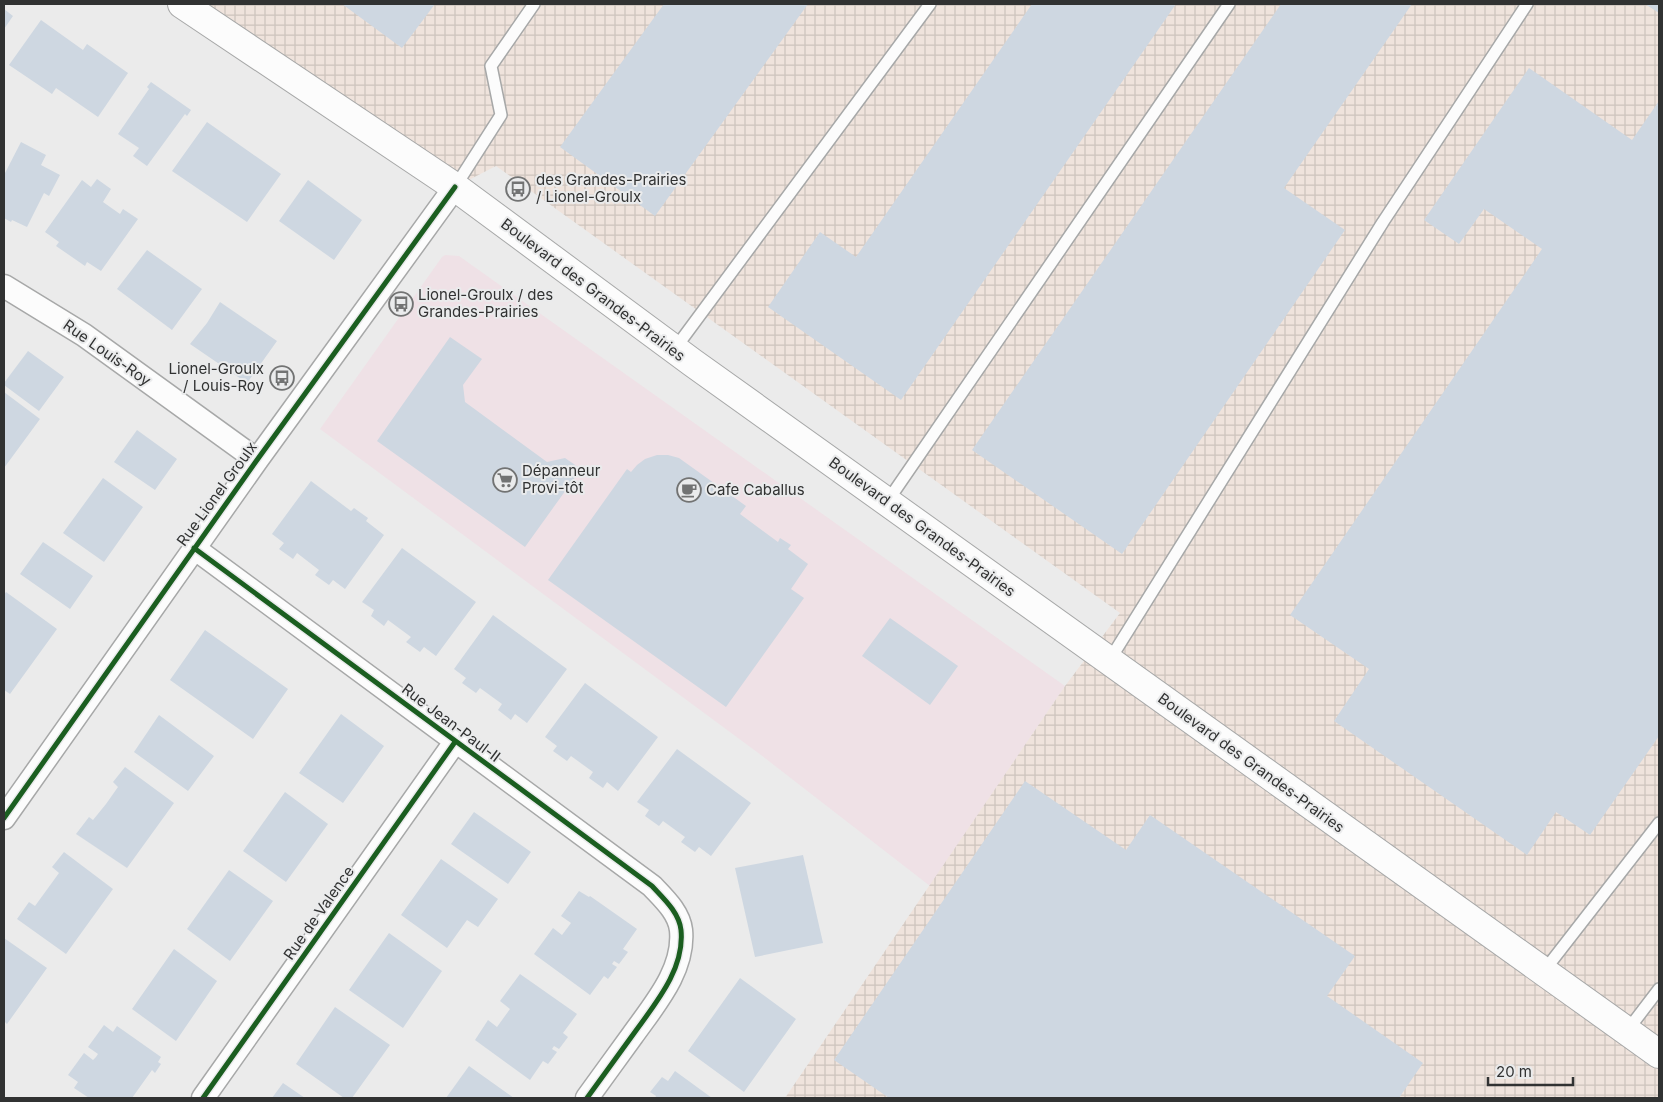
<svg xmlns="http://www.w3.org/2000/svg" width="1663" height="1102" font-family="Inter,sans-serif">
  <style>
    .commercial { fill: #efe1e6 }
    .industrial { fill: url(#industrial-grid) }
    .building { fill: #ced7e1 }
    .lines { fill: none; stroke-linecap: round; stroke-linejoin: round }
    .service-casing { stroke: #a7a8a8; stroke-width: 14 }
    .minor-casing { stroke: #a7a8a8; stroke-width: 25 }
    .secondary-casing { stroke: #a7a8a8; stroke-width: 30 }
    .service { stroke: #fcfcfc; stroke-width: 11 }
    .minor { stroke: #fcfcfc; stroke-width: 22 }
    .secondary { stroke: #fcfcfc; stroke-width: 28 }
    .cycleway-casing { stroke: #eaebec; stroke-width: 8 }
    .cycleway { stroke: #1b5e20; stroke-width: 5 }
    .labels { text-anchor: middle; stroke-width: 4; stroke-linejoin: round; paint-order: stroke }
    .poi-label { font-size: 15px; fill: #313232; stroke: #eaebec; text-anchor: start }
    .street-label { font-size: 15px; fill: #313232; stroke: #eaebec }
  </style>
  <defs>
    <pattern id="industrial-grid" width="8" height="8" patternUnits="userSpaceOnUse" patternTransform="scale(1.25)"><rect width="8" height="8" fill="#efe3dc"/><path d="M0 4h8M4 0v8" fill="none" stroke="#cdc3bd"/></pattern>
  </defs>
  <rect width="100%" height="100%" fill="#ebebeb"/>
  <path class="commercial" d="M445,255L459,256L1065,686L930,886L761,755L320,429L442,257Z"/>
  <path class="industrial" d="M182,4H1659V1098H785L1065,686L1120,613L496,166L455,187Z"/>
  <path class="building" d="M342,4H435L402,48Z
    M664,4H808L655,216L560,147Z
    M1032,4H1176L901,400L768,307L820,232L856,257Z
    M1281,4H1412L1284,188L1345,230L1122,554L972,450Z
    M1645,4H1659V13Z
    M4,9L13,16L4,29Z
    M41,20L83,50L87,44L128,73L98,117L56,88L52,94L9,65Z
    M1529,68L1632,140L1659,101V736L1590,835L1556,812L1527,855L1334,721L1369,669L1290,615L1542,249L1484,209L1459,244L1424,220Z
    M151,82L191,110L187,116L185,114L147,166L133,156L139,148L118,134L149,89L147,87Z
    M207,122L281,174L247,222L172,171Z
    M21,142L46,155L41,165L60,175L49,196L44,193L27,227L12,220L11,222L4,218V175Z
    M97,179L111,189L103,202L120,214L123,209L138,219L101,271L87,262L85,266L56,246L59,242L45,232L82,180L91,187Z
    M308,180L362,220L334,260L279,221Z
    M147,250L202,289L172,330L117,289Z
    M220,302L277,341L247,383L190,344L207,323Z
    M450,337L482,359L463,385L465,402L547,462L565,458L581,469L525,547L377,441Z
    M28,351L64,377L39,411L4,385V383Z
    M4,392L40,419L4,468Z
    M137,430L177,459L155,490L114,462Z
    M657,455H668L679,458L746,506L740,514L778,542L780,538L791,545L788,549L808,564L791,589L804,598L726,707L548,580L627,469L631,472L637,465L645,459Z
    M103,478L143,507L104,562L63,533Z
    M311,481L351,511L354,508L368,518L366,521L384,535L345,589L333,580L329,585L315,575L319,570L297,553L293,559L279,549L284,543L272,534Z
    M43,542L93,576L70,609L20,574Z
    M402,548L476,602L436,656L424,647L420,652L406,642L411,637L388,620L384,626L371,616L374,610L362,602Z
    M6,592L57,629L10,694L4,690V595Z
    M493,615L567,669L527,723L515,714L511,720L498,710L502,704L480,688L476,693L462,683L466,678L454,669Z
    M890,618L958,666L930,705L862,656Z
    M205,630L288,689L253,739L170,680Z
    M585,683L658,737L618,791L607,782L603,788L589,778L593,772L571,756L567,761L553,751L557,746L545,737Z
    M341,714L384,746L343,803L299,773Z
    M159,715L214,756L188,791L134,752Z
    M677,749L751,803L711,856L699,847L695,852L681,842L685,837L663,821L659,826L645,816L649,810L637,802Z
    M125,767L174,803L127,868L76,834L89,817L93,820L106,804L118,787L113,782Z
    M1025,781L1126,850L1150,815L1355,956L1327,996L1423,1063L1399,1098H889L834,1060Z
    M285,792L328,824L286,882L243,851Z
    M474,812L531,852L508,884L451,844Z
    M64,852L113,889L66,954L17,919L29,902L35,906L59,873L52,867Z
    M803,855L823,943L755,957L735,868Z
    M441,859L498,899L478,927L467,920L447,948L401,915Z
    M229,870L273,901L230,961L187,929Z
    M579,891L589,897L590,896L637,929L623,949L628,952L619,964L614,961L612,964L617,967L608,979L604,976L590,995L534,954L553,928L562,935L571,923L561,916Z
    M389,933L442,971L403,1028L349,990Z
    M4,938L47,968L7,1024L4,1021Z
    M174,949L217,981L176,1041L132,1009Z
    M520,974L577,1014L563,1033L568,1037L559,1049L554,1046L552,1049L557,1052L548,1064L543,1061L530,1080L475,1040L488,1020L497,1027L510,1009L500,1001Z
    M740,978L796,1019L744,1092L688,1051Z
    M335,1007L390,1045L352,1098H344L296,1064Z
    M104,1025L113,1032L117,1026L161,1057L158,1062L161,1064L155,1073L152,1070L132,1098H89L74,1088L78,1082L68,1075L84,1053L93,1060L96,1057L98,1054L88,1047Z
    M469,1066L514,1098H446Z
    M675,1071L712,1098H655L656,1096L650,1092L662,1077L668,1081Z
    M283,1083L305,1098H272Z"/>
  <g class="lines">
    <g class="service-casing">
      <path id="service" d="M455,187L501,115L491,66L534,4
        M674,350L930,4
        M887,502L1229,4
        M1109,661L1383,222L1527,4
        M1544,971L1659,823
        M1627,1031L1659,989"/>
    </g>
    <g class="minor-casing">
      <path id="minor" d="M4,286L84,335L257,460
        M194,548L652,886C663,898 679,912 681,930C685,970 654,1005 632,1036C617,1057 602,1077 587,1098
        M4,818L257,460L455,187
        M203,1098L455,742"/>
    </g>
    <g class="secondary-casing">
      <path id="secondary" d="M182,4L455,187L693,363L1659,1054"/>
    </g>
    <use href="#service" class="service"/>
    <use href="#minor" class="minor"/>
    <use href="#secondary" class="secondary"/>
    <g class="cycleway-casing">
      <path id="cycleway" d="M194,548L652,886C663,898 679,912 681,930C685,970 654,1005 632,1036C617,1057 602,1077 587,1098
        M4,818L257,460L455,187
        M203,1098L455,742"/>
    </g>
    <use href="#cycleway" class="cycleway"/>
  </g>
  <defs>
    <g id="bus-ring" transform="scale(1.25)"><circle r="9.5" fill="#eaebec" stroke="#727373" stroke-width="1.5"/><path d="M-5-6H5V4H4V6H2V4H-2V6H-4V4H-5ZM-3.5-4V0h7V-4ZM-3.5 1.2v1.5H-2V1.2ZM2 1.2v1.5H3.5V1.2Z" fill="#727373"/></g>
    <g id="supermarket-ring" transform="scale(1.25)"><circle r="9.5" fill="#eaebec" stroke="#727373" stroke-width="1.5"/><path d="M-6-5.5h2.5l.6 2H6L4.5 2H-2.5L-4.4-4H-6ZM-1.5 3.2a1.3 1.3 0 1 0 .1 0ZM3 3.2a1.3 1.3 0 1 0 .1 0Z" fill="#727373"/></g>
    <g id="cafe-ring" transform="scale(1.25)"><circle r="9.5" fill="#eaebec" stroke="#727373" stroke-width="1.5"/><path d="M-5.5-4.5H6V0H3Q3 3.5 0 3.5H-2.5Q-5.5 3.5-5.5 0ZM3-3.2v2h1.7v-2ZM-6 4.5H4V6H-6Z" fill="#727373"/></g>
  </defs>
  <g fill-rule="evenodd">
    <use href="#bus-ring" x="518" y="189"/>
    <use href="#bus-ring" x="401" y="304"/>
    <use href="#bus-ring" x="282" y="378"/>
    <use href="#supermarket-ring" x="505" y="480"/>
    <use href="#cafe-ring" x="689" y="490"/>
  </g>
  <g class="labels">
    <g class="poi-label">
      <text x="536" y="185">des Grandes-Prairies<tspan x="536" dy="17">/ Lionel-Groulx</tspan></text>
      <text x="418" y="300">Lionel-Groulx / des<tspan x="418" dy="17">Grandes-Prairies</tspan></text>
      <text x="264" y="374" text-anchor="end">Lionel-Groulx<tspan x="264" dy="17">/ Louis-Roy</tspan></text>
      <text x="522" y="476">Dépanneur<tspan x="522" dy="17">Provi-tôt</tspan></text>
      <text x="706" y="495">Cafe Caballus</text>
    </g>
    <g class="street-label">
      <text transform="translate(593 290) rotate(37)" y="5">Boulevard des Grandes-Prairies</text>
      <text transform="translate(107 353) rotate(35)" y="5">Rue Louis-Roy</text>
      <text transform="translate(217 494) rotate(-54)" y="5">Rue Lionel Groulx</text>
      <text transform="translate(922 527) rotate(36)" y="5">Boulevard des Grandes-Prairies</text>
      <text transform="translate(451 723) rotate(37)" y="5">Rue Jean-Paul-II</text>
      <text transform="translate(1251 763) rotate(36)" y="5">Boulevard des Grandes-Prairies</text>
      <text transform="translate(319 913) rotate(-55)" y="5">Rue de Valence</text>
    </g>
  </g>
  <rect width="1663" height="1102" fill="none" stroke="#313232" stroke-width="10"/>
  <path d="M1488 1077v8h85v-8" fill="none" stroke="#313232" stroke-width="2.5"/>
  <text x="1496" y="1077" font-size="15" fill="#313232" stroke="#eaebec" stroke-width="4" paint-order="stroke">20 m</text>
</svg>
